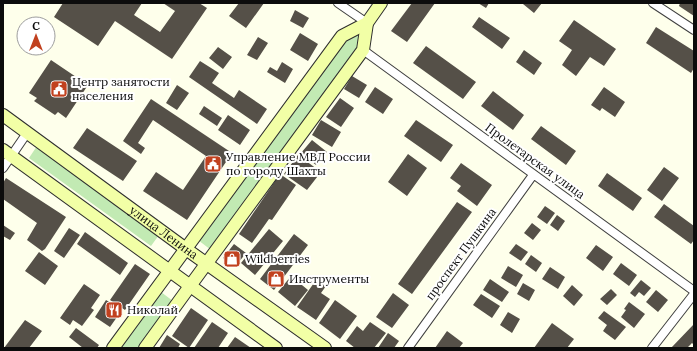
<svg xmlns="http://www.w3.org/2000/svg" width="697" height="351" font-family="Lora,serif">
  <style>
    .green { fill: #c2eab3 }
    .building { fill: #555048 }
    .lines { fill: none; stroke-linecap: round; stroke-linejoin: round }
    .minor-casing { stroke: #3f3f3f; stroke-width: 10 }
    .secondary-casing { stroke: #2e2e2e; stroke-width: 14 }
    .minor { stroke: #fff; stroke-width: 8 }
    .secondary { stroke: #f2ffa6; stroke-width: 12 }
    .labels { text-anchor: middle; stroke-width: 4; stroke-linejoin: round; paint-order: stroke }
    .poi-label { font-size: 12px; fill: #0c0c0c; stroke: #fff; text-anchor: start }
    .street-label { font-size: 12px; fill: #0c0c0c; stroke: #fff }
  </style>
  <rect width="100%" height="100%" fill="#feffeb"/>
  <path class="green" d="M363,28L360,50L211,250L198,240L345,38Z
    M37,146L159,235L151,246L29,158Z
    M161,292L173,301L138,348H120Z"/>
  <path class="building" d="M63,3H142L134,15L160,32L175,11L163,3H199L207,8L172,59L115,21L98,46L54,17Z
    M239,3H264L246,28L229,16Z
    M412,3H435L407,42L391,31Z
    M478,3H489L486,8Z
    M524,3H542L534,13L523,4Z
    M680,3H694V16L679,6Z
    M295,10L309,18L303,28L290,21Z
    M479,17L510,38L502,49L472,27Z
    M574,20L616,49L604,66L590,57L576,76L562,65L572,50L559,41Z
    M656,27L694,51V68L691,73L646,43Z
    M300,33L318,44L308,61L290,50Z
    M258,37L268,43L257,60L247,55Z
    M426,46L476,82L463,99L413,63Z
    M218,47L232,57L223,69L209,58Z
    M524,50L542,63L534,75L516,62Z
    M51,60L88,85L66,118L58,112L55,115L34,101L37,98L29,93Z
    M200,61L219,73L212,83L234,98L239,90L267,109L257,124L189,77Z
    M282,62L293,69L285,83L267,72L270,67L277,71Z
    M352,76L367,85L359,98L344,89Z
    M177,85L189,93L177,110L166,103Z
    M375,87L393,99L383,114L365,102Z
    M604,87L625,102L615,117L602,108L600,111L591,105Z
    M493,91L524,115L513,130L481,106Z
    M340,98L354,108L341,127L326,117Z
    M151,99L232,153L187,220L143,191L156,172L183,190L206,156L153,120L138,143L145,148L141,154L123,141Z
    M204,106L222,118L217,126L199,114Z
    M228,115L250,130L240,145L218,130Z
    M321,120L341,132L332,147L312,135Z
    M416,120L453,145L441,162L404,136Z
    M541,126L576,151L566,165L531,139Z
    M87,128L137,161L123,181L73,148Z
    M312,140L327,152L316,165L301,153Z
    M408,154L427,168L407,196L388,182Z
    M298,155L321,172L307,190L284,174Z
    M461,163L492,185L477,206L457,191L461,186L450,178Z
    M664,167L679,178L662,201L647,190Z
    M607,173L642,198L633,211L598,186Z
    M280,174L296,185L272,220L269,219L252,243L239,234Z
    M6,178L66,217L45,249L42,251L27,240L37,223L3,199V183Z
    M457,202L472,212L412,294L398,284Z
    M664,204L694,226V240L691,244L654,217Z
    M545,206L555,213L547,224L537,217Z
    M557,215L565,221L558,231L550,225Z
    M532,223L541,230L533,240L524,233Z
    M3,225L15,233L10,240L3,236Z
    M69,228L80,235L64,258L54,251Z
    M269,229L283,241L255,275L241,263Z
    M85,232L128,263L120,275L77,244Z
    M294,234L308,245L274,290L260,279Z
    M234,244L246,253L235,267L223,258Z
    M516,244L528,252L521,261L509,253Z
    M596,245L613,257L603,271L586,258Z
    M39,252L58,266L45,285L25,271Z
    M531,255L542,263L536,272L525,264Z
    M621,263L637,275L629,286L613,274Z
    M135,264L150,274L125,310L110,300Z
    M508,266L523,275L516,287L501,278Z
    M550,267L565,277L558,289L542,279Z
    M291,276L308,290L295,306L278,292Z
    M490,279L509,292L502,302L483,290Z
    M316,280L326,286L321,293L330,299L316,320L297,307Z
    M641,280L651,288L644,296L639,292L635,297L630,293Z
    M523,283L535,290L529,301L517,294Z
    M84,284L100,295L91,308L94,310L82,326L73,320L70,325L60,318Z
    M572,285L583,295L574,306L563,296Z
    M611,289L617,295L607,305L600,299Z
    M656,290L668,300L658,312L646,302Z
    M393,293L409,305L392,328L376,317Z
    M481,294L500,306L492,318L473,305Z
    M106,300L122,310L110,327L95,317Z
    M335,300L357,316L340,339L319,323Z
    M629,302L645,314L634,328L621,317L626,310L624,309Z
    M191,308L208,320L189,348L172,336Z
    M604,311L626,327L615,340L603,331L607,325L598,318Z
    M508,312L520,319L512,333L500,325Z
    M25,320L42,331L29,348H4Z
    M212,322L228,333L218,348H194Z
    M370,322L386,333L374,348H355L346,341L357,326L363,331Z
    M552,323L574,339L567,348H534Z
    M694,324V345L692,343L687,348H671Z
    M76,328L99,345L97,348H83L69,337Z
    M447,331L463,343L459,348H435Z
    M388,333L399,341L394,348H378Z
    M167,335L180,344L178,348H159Z
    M235,337L251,348H227Z"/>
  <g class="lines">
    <g class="minor-casing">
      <path id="minor" d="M338,3L367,23
        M653,3L694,30
        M363,50L694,291
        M3,168L27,133
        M408,348L533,175
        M652,348L694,294"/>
    </g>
    <g class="secondary-casing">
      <g id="secondary">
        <path id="s1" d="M3,115L186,249L325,348"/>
        <path d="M3,150L276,348"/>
        <path d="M113,348L342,36L367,23L381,3"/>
        <path d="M145,348L190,286L363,50L367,23"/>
      </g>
    </g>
    <use href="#minor" class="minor"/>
    <use href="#secondary" class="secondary"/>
  </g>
  <defs>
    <g id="civic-square" transform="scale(0.9)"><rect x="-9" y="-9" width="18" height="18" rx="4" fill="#c1411f" stroke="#fff"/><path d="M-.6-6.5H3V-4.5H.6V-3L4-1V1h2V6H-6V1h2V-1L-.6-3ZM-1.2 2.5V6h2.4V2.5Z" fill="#fff"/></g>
    <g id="shop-square" transform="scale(0.9)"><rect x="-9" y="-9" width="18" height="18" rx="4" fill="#c1411f" stroke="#fff"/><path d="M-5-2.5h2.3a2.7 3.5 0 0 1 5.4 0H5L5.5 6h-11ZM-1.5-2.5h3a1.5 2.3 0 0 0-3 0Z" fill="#fff"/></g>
    <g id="restaurant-square" transform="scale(0.9)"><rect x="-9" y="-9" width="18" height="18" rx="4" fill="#c1411f" stroke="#fff"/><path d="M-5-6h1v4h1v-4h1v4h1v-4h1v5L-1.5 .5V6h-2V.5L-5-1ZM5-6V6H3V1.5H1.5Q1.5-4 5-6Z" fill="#fff"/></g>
  </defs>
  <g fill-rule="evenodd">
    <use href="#civic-square" x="59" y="89"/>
    <use href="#civic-square" x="213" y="164"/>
    <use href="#shop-square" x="232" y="259"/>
    <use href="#shop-square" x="276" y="279"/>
    <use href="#restaurant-square" x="114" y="310"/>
  </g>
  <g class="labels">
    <g class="poi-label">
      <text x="72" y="86">Центр занятости<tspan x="72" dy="14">населения</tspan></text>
      <text x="226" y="161">Управление МВД России<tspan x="226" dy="14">по городу Шахты</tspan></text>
      <text x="245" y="263">Wildberries</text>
      <text x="289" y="283">Инструменты</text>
      <text x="127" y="314">Николай</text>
    </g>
    <g class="street-label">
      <text transform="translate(535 161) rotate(36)" y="4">Пролетарская улица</text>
      <text dy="4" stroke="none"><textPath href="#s1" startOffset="199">улица Ленина</textPath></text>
      <text transform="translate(461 254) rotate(-54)" y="4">проспект Пушкина</text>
    </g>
  </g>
  <rect width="697" height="351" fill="none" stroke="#0c0c0c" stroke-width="8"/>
  <g transform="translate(36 36)"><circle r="19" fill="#ffffff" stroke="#9e9e9e"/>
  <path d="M0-3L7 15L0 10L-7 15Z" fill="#c1411f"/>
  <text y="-6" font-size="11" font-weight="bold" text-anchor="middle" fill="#0c0c0c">С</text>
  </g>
</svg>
